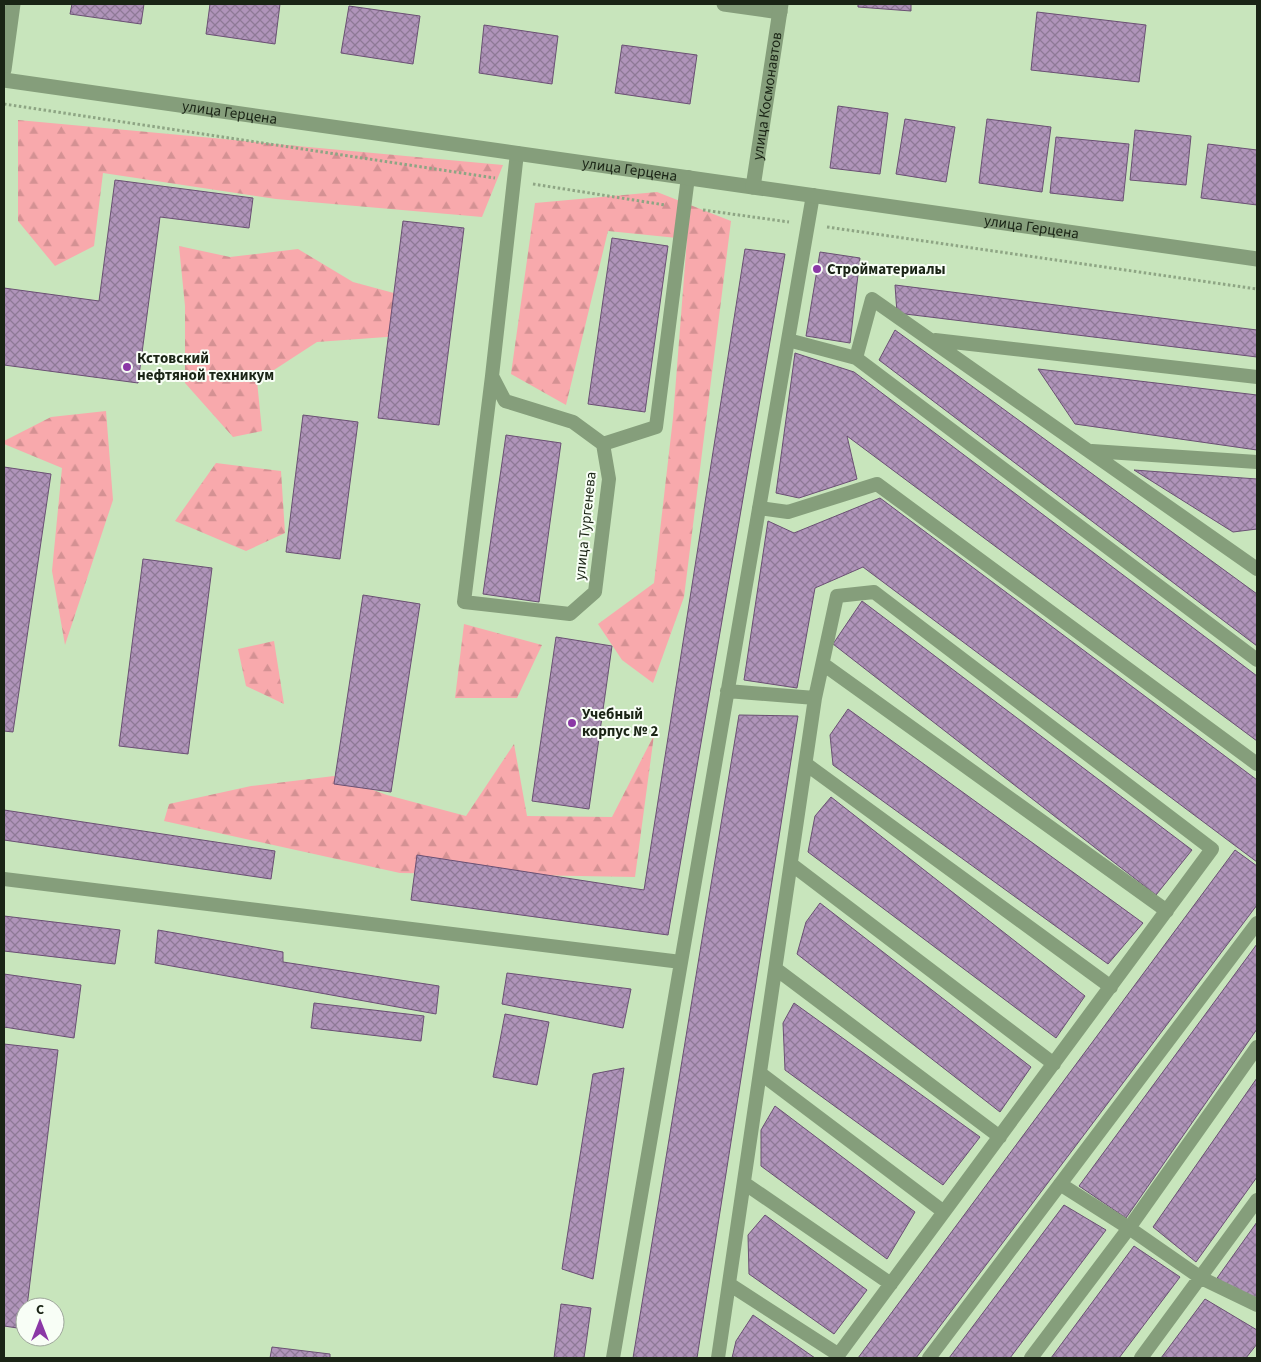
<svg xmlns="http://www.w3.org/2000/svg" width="1261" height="1362" font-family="'Source Sans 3',sans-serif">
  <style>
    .forest { fill: url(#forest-firs) }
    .building { fill: url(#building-cross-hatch); stroke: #6a5073 }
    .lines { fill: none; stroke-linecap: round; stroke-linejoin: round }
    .path { stroke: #8ea584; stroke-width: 3; stroke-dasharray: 2.5 2.5; stroke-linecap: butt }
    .lane { stroke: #859e7b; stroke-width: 14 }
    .street { stroke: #859e7b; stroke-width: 15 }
    .poi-dot { fill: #8b38a6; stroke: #f8fef6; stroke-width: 2 }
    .labels { text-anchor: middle; stroke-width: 4; stroke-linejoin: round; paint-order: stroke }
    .street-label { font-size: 15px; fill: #1a2415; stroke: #f8fef6 }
    .poi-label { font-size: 15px; font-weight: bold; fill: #1a2415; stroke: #f8fef6; text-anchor: start }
  </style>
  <defs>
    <pattern id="forest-firs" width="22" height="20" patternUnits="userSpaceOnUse" patternTransform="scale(1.25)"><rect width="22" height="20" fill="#f8a9ac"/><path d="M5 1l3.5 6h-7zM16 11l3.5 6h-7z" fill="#d49193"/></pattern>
    <pattern id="building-cross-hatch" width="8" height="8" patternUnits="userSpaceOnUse" patternTransform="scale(1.25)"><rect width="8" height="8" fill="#b094ba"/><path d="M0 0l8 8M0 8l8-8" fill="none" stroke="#8e7996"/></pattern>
  </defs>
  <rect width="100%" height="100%" fill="#c8e5bc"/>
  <path class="forest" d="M18,120L503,165L482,217L276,199L103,173L94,246L55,266L18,221Z
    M657,192L731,221L684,597L653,683L622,660L598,624L654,583L673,418L687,239L608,231L566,405L511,374L535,203Z
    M179,246L230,257L298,249L353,282L442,306V333L317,342L257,381L262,431L233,437L185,383V306Z
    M106,411L113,500L65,645L52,571L62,468L4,444V441L51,417Z
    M216,463L281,471L285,533L246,551L175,521Z
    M464,624L542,645L517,698H455Z
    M274,641L284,704L246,686L238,649Z
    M654,735L635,877L400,873L164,821L169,804L251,786L334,776L387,795L466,816L514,744L527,816L612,817Z"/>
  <path class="building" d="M72,4H144L141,24L70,14Z
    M210,4H280L275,44L206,34Z
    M858,4H911V11L858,7Z
    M349,6L420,16L413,64L341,53Z
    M1037,12L1146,25L1139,82L1031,70Z
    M484,25L558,36L552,84L479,73Z
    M622,45L697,55L690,104L615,93Z
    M838,106L888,113L880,174L830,168Z
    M905,119L955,127L946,182L896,174Z
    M987,119L1051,127L1042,192L979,183Z
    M1135,130L1191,136L1186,185L1130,180Z
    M1056,137L1129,144L1123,201L1050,193Z
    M1208,144L1257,150V205L1201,198Z
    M115,180L253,198L249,228L160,217L138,383L4,365V288L99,301Z
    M403,221L464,228L439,425L378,418Z
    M612,238L668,246L645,412L588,404Z
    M745,249L785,254L668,935L411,900L417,855L644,890Z
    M820,252L860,258L850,343L806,336Z
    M895,285L1257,330V357L897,313Z
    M895,330L1257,594V646L879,360Z
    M795,353L854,372L1257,676V741L847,436L857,479L799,498L776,493Z
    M1038,369L1257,395V450L1075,424Z
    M303,415L358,422L340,559L286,552Z
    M506,435L561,443L539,602L483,594Z
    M4,467L51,474L13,732L4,731Z
    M1134,470L1257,479V529L1233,532Z
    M880,498L1257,780V862L863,567L815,588L797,688L744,680L768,521L794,533Z
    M143,559L212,568L188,754L119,746Z
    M363,595L420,604L391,792L334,784Z
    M862,601L1192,850L1156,895L833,644Z
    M556,637L612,646L589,809L532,801Z
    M848,709L1143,923L1108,964L833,765L830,735Z
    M739,715L798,716L697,1358H633Z
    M831,797L1085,996L1056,1038L808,852L815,816Z
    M4,810L275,851L271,879L4,840Z
    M1235,850L1257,866V905L916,1358H858Z
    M820,903L1031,1067L1000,1112L797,954L806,922Z
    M4,916L120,930L115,964L4,951Z
    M158,930L283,952V962L439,986L436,1014L155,963Z
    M1257,944V1029L1126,1218L1079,1186Z
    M507,973L631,989L623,1028L502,1004Z
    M4,974L81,985L74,1038L4,1027Z
    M314,1003L424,1016L421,1041L311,1028Z
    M794,1003L980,1137L943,1185L785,1070L783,1023Z
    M505,1014L549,1022L537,1085L493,1077Z
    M4,1044L58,1050L27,1307H25L24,1329L4,1326Z
    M624,1068L593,1279L562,1269L593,1074Z
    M1257,1078V1177L1196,1262L1153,1227Z
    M775,1106L915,1212L887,1259L761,1166V1130Z
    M1064,1205L1106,1230L1010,1358H949Z
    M765,1215L867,1290L834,1334L749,1274L748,1235Z
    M1257,1222V1306L1215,1281Z
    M1134,1246L1180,1277L1119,1358H1051Z
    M1205,1299L1257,1330V1344L1246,1358H1161Z
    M561,1304L591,1308L584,1358H554Z
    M753,1315L815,1358H732L736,1341Z
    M272,1347L330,1354V1358H270Z"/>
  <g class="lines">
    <path class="path" d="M4,104L495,178
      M533,184L665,205
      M703,210L789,222
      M827,227L1257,289"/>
    <path class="lane" d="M788,340L813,195
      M935,340L1257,377
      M856,358L872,299L1257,569
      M492,376L464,602L570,614L595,592L609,479L603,444L573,422L505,401L492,376L517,153
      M603,444L656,427L688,177
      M1092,451L1257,462
      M759,508L788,512L877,484L1257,764
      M823,664L1167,911
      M727,691L815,698
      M806,764L1111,987
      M791,864L1054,1064
      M4,879L681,962
      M776,969L1000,1137
      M760,1073L944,1212
      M744,1183L891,1284
      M1060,1184L1129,1228L1201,1278L1257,1305
      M729,1284L839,1355
      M613,1358L788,340L856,358L1257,660
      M718,1358L815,698L837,596L874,592L1212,849L836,1358
      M929,1358L1257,923
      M1031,1358L1129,1228L1257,1047
      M1141,1358L1257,1200"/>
    <g class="street">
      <path d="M724,4L780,12"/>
      <path d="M4,70L13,4"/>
      <path id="s1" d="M4,80L1257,259"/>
      <path id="s2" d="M753,187L781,4"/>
    </g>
  </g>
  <g class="poi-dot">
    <circle cx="817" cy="269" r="5"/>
    <circle cx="127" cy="367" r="5"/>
    <circle cx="572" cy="723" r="5"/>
  </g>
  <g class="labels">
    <g class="street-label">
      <text dy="5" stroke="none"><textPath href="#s2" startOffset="92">улица Космонавтов</textPath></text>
      <text dy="5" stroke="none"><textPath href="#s1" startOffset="228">улица Герцена</textPath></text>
      <text dy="5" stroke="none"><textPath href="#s1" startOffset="632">улица Герцена</textPath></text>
      <text dy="5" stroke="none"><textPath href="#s1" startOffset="1038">улица Герцена</textPath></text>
      <text transform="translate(585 526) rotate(-84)" y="5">улица Тургенева</text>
    </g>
    <g class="poi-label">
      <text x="827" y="274">Стройматериалы</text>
      <text x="137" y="363">Кстовский<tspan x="137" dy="17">нефтяной техникум</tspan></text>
      <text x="582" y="719">Учебный<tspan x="582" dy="17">корпус № 2</tspan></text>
    </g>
  </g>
  <rect width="1261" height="1362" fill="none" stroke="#1a2415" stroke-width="10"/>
  <g transform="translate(40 1322)"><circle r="24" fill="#f8fef6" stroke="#9fa79c"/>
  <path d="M0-4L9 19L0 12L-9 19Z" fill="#8b38a6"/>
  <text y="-8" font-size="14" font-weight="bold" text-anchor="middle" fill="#1a2415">С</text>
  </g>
</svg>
